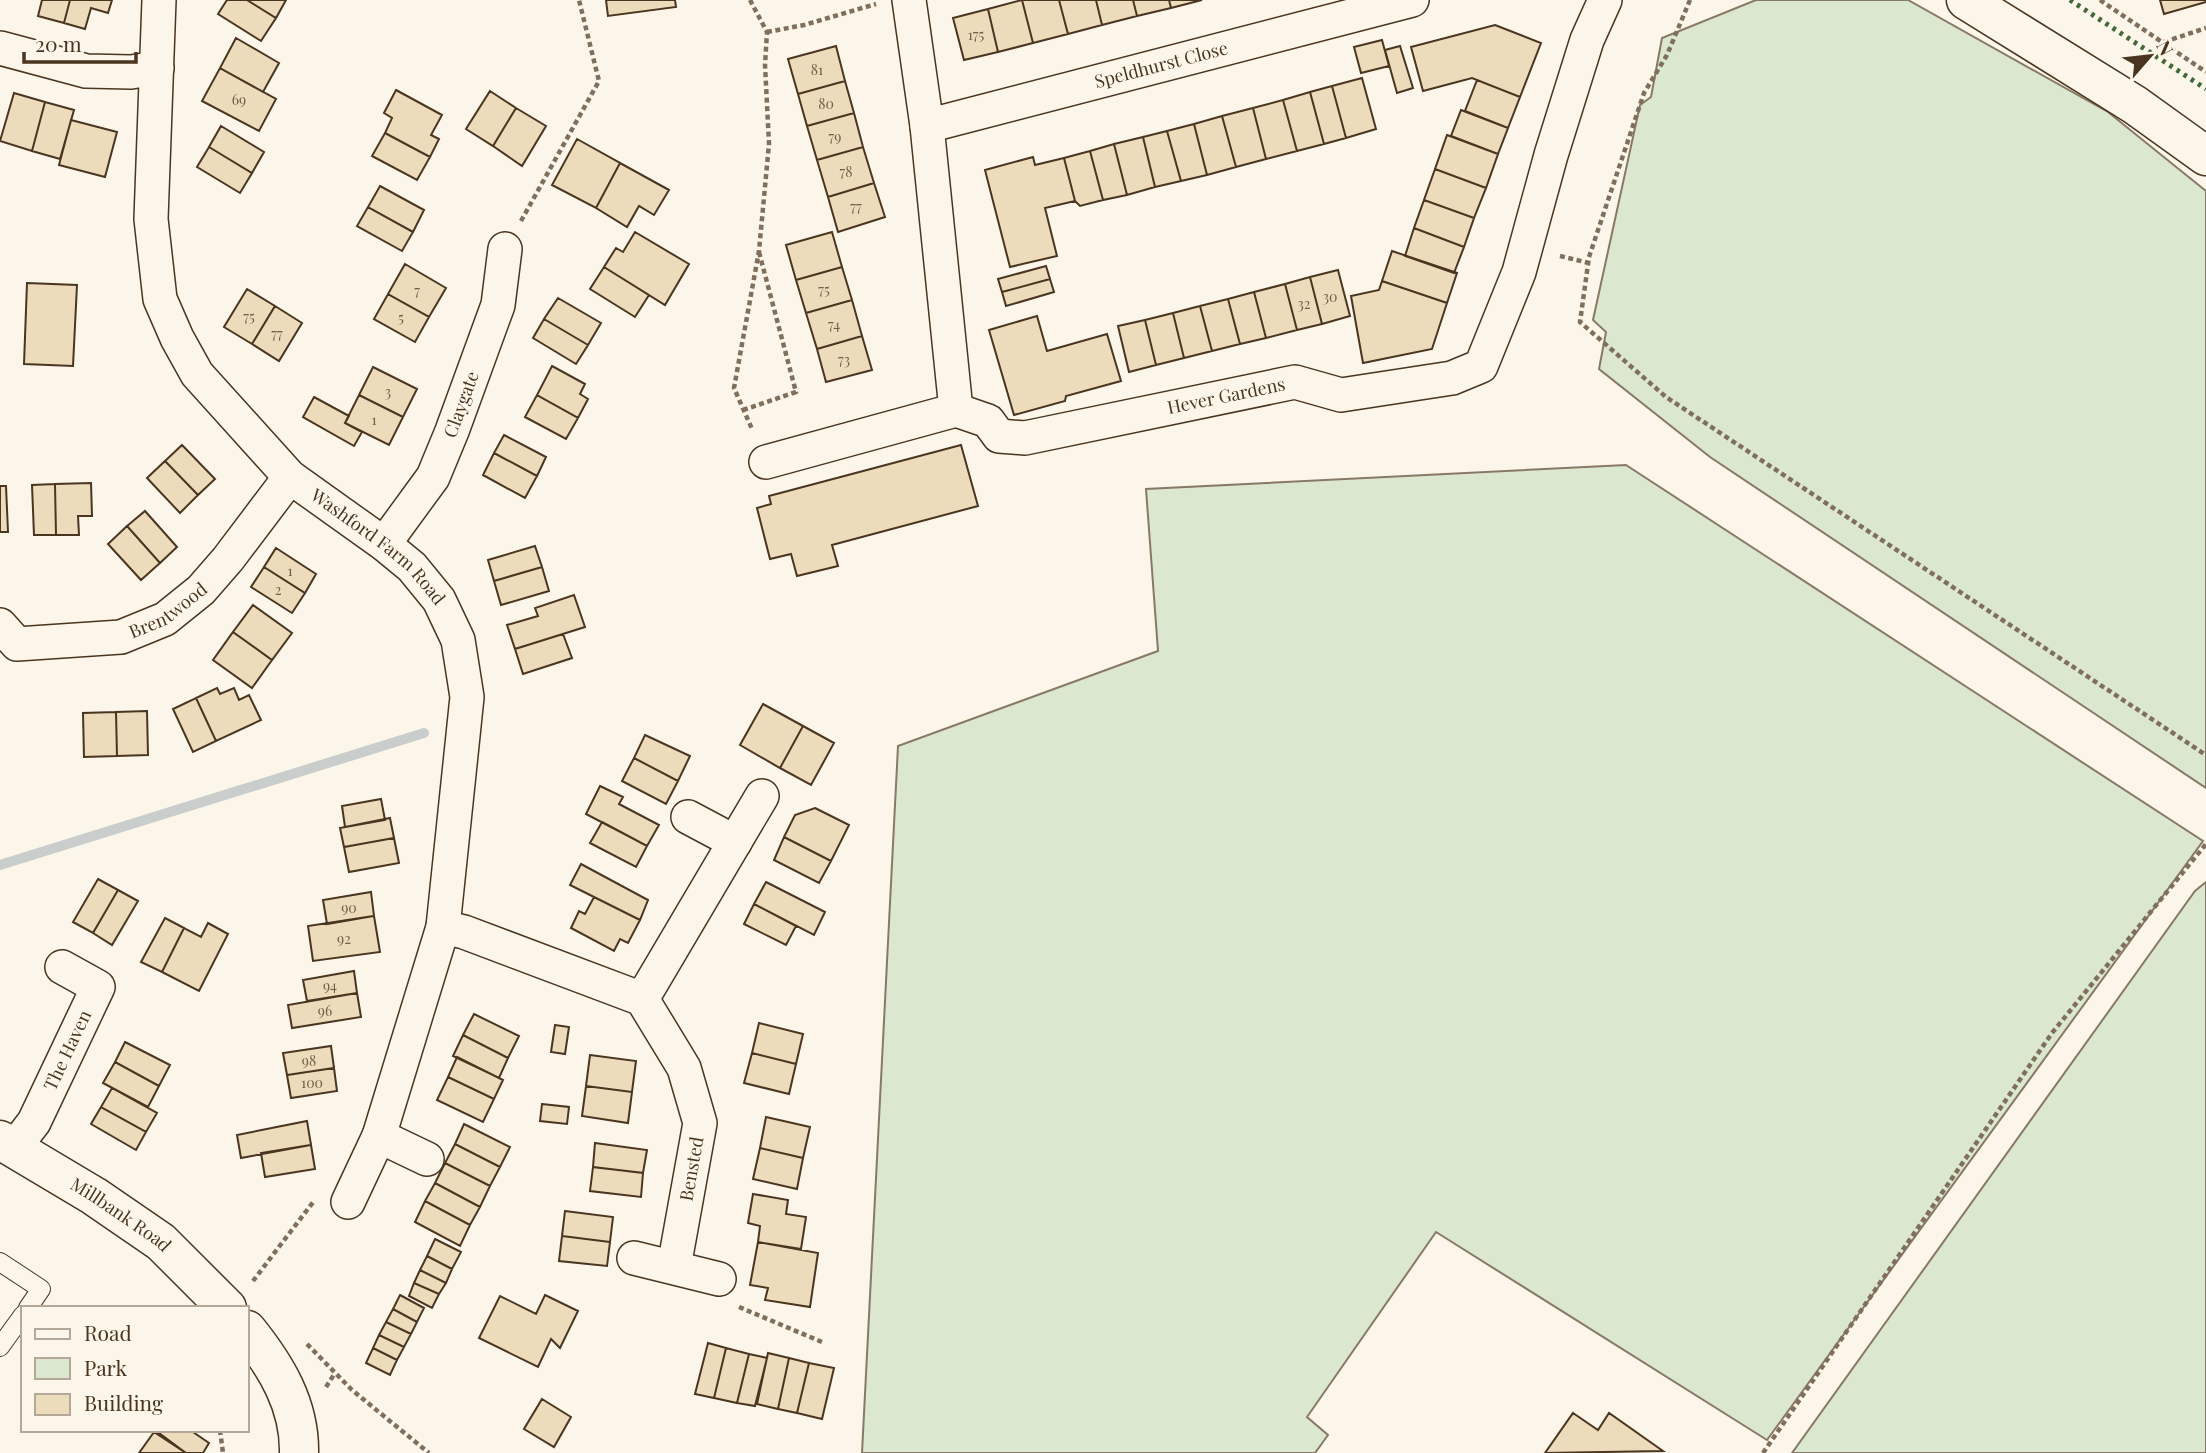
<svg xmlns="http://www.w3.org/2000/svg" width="2206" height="1453" font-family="'Playfair Display',serif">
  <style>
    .green { fill: #dce7d0; stroke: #887966; stroke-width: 2 }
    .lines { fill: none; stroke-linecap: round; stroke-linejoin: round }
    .stream { stroke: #c9cecd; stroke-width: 10 }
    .building { fill: #ecdcbc; stroke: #4a3520; stroke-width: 2 }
    .lane-casing { stroke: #4a3520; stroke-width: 20 }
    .street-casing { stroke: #4a3520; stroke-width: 36 }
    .secondary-casing { stroke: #4a3520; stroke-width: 41 }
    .path { stroke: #7f6f5c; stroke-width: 4.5; stroke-dasharray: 5 3.5; stroke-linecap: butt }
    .lane { stroke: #fbf6e9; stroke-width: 18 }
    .street { stroke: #fbf6e9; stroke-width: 33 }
    .secondary { stroke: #fbf6e9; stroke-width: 38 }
    .hedge { stroke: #436837; stroke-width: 5; stroke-dasharray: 3.5 5; stroke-linecap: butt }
    .labels { text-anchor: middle; stroke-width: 5; stroke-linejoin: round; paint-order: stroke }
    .number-label { font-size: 14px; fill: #725f47 }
    .street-label { font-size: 18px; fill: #4a3520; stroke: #fbf6e9 }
  </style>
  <rect width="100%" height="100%" fill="#fbf6e9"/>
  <path class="green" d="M1756,0H1908L2108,112L2206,191V788L1710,457L1599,369L1606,332L1593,320L1640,105L1651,97L1662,38Z
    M1626,465L2203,841L1767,1440L1436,1232L1307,1417L1328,1435L1315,1453H862L898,746L1158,651L1146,489Z
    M2206,882V1453H1792L2195,891Z"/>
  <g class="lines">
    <path class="stream" d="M0,865L424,733"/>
  </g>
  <path class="building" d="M42,0H70L64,23L38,16Z
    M70,0H112L108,13L91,8L85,29L64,23Z
    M227,0H247L276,18L261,41L218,14Z
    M247,0H286L276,18Z
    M606,0H675L676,7L608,16Z
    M1022,0L1033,43L998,52L988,9Z
    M1022,0H1059L1068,34L1033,43Z
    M1059,0H1096L1102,25L1068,34Z
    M1096,0H1133L1137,16L1102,25Z
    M1133,0H1169L1171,8L1137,16Z
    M1169,0H1202L1171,8Z
    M2160,0H2206V2L2164,14Z
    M988,9L998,52L964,60L953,18Z
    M1495,25L1541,43L1520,97L1472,78L1423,91L1411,47Z
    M236,38L279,63L263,92L220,68Z
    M1382,40L1389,66L1361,73L1354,47Z
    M836,46L845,81L798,94L788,59Z
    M1400,46L1413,88L1397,93L1385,50Z
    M220,68L276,99L259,131L202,101Z
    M1362,78L1376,129L1346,138L1332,86Z
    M1477,80L1520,97L1508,128L1465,111Z
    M845,81L854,113L807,126L798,94Z
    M1332,86L1346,138L1324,144L1310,92Z
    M396,90L442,115L431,135L439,139L430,157L385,133L392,118L384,113Z
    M490,91L516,108L493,146L466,129Z
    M1310,92L1324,144L1297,151L1283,100Z
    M14,93L45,102L32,151L0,141Z
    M1283,100L1297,151L1266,159L1253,108Z
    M45,102L74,110L60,159L32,151Z
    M516,108L546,126L522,166L493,146Z
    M1253,108L1266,159L1236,167L1222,116Z
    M1461,110L1508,128L1498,154L1451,136Z
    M854,113L863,147L817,160L807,126Z
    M1222,116L1236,167L1207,175L1194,124Z
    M71,120L117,132L105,177L59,165Z
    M1194,124L1207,175L1181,181L1167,131Z
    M221,126L264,152L252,173L209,147Z
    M1167,131L1181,181L1155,187L1143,137Z
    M385,133L430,157L417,180L372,156Z
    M1447,135L1498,154L1486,188L1435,169Z
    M1143,137L1155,187L1127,195L1114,144Z
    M577,139L620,163L596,208L552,185Z
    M1114,144L1127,195L1103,200L1090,151Z
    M209,147L252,173L240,193L197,167Z
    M863,147L874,183L828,197L817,160Z
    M1090,151L1103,200L1080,206L1075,201L1064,158Z
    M1033,157L1035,165L1064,158L1075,201L1045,208L1057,256L1010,267L985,170Z
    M620,163L669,190L654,215L639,206L627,227L596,208Z
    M1435,169L1486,188L1474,218L1424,200Z
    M874,183L885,217L838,232L828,197Z
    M380,186L424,210L413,232L368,207Z
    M1424,200L1474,218L1464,247L1414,228Z
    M368,207L413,232L402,251L357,226Z
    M1414,228L1464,247L1454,273L1405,256Z
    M635,232L689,264L665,305L604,267L616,248L623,252Z
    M832,232L842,267L796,280L786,245Z
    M1392,251L1457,273L1447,303L1382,281Z
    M405,264L446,288L429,317L388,294Z
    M1046,266L1050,279L1002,292L998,279Z
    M604,267L649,295L635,317L590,289Z
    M842,267L852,300L806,313L796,280Z
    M1338,270L1350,316L1322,324L1310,277Z
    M1310,277L1322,324L1297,330L1285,284Z
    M1050,279L1054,292L1006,306L1002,292Z
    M1382,281L1447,303L1432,349L1363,363L1351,296L1379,290Z
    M27,283L77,285L73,366L24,364Z
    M1285,284L1297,330L1266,338L1254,292Z
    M247,289L275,306L252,344L224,327Z
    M1254,292L1266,338L1240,344L1228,299Z
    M388,294L429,317L415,342L374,319Z
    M558,298L601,323L588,345L544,319Z
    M1228,299L1240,344L1212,351L1200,306Z
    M852,300L862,336L817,349L806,313Z
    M275,306L302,323L279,361L252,344Z
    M1200,306L1212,351L1184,358L1173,313Z
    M1173,313L1184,358L1156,365L1145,320Z
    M1037,316L1047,351L1107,334L1121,381L1066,396L1065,401L1014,415L989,330Z
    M544,319L588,345L576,364L533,338Z
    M1145,320L1156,365L1129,372L1118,326Z
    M862,336L872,370L826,382L817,349Z
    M552,366L585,384L580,394L588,399L578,418L537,395Z
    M373,367L417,389L403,417L359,395Z
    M359,395L403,417L389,445L345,423Z
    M537,395L578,418L566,439L525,417Z
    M314,397L349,416L345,423L362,432L354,446L303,417Z
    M504,435L546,457L537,476L494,453Z
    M182,445L215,479L198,495L165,461Z
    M961,445L978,506L832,545L838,566L797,576L791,554L770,559L757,508L771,504L769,496Z
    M494,453L537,476L525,498L483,475Z
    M165,461L198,495L180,513L147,478Z
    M91,483L92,516H78L79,535H56L55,484Z
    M55,484L56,535H34L32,485Z
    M0,486H6L8,532H0Z
    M145,511L177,547L160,563L127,526Z
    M127,526L160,563L141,580L108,544Z
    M535,546L542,567L494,581L488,560Z
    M276,548L316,574L305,593L264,567Z
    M264,567L305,593L292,613L251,587Z
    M542,567L549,591L501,605L494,581Z
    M574,595L585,627L515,649L507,625L538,616L535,608Z
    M253,605L292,633L272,660L233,632Z
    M233,632L272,660L252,688L213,660Z
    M563,634L572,658L523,674L515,649Z
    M217,688L220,694L234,688L239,700L249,695L261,720L216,741L196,698Z
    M196,698L216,741L193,752L173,709Z
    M763,704L803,726L780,768L740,745Z
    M147,711L148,755L117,756L116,712Z
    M116,712L117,756L84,757L83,713Z
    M803,726L834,743L811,785L780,768Z
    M645,735L690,756L678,781L634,758Z
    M634,758L678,781L666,804L622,781Z
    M600,786L623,797L619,804L659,825L647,846L586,814Z
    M381,799L385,820L345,827L342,806Z
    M815,808L849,825L831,861L784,837L795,815Z
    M390,818L394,838L344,847L340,828Z
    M602,822L647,846L636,867L590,843Z
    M784,837L831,861L819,883L774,860Z
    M394,838L399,863L349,872L344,847Z
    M581,864L648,900L640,920L570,885Z
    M98,879L118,890L93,933L73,922Z
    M766,882L825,912L814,935L754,904Z
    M118,890L138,901L112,945L93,933Z
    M371,892L374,916L327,924L323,900Z
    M594,897L640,920L628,943L620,939L614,951L571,928L579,911L585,914Z
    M754,904L796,926L786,945L744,924Z
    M374,916L380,952L313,961L308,926Z
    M165,918L184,928L162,972L141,962Z
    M208,923L228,934L199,991L162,972L184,928L201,937Z
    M354,971L357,993L307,1001L303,980Z
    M357,993L361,1017L292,1028L288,1005Z
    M474,1014L519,1036L508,1058L463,1035Z
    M759,1023L803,1034L796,1064L752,1053Z
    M555,1025L569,1027L565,1054L551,1052Z
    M463,1035L508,1058L499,1078L453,1056Z
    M125,1042L170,1065L159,1086L115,1062Z
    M331,1046L334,1068L287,1075L283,1053Z
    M752,1053L796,1064L789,1094L744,1083Z
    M590,1055L636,1061L632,1092L586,1086Z
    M457,1057L503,1080L494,1099L448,1077Z
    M115,1062L159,1086L148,1107L103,1083Z
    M334,1068L337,1091L291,1098L287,1075Z
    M448,1077L494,1099L483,1122L437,1100Z
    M586,1086L632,1092L628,1123L582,1116Z
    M112,1088L157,1113L146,1132L101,1107Z
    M542,1104L569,1107L567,1124L540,1121Z
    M101,1107L146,1132L136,1150L91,1124Z
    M766,1117L810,1127L803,1158L760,1148Z
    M307,1121L311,1145L241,1158L237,1135Z
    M464,1124L510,1147L500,1167L455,1144Z
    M595,1143L647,1150L643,1173L593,1167Z
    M455,1144L500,1167L490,1186L445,1163Z
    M311,1145L315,1169L265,1177L261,1153Z
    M760,1148L803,1158L797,1189L753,1179Z
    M445,1163L490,1186L480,1207L435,1183Z
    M593,1167L643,1173L641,1197L590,1191Z
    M435,1183L480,1207L470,1225L425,1201Z
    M753,1194L788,1200L786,1214L806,1217L801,1249L758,1242L760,1226L748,1223Z
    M425,1201L470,1225L460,1246L415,1222Z
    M565,1211L613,1217L610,1242L562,1236Z
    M562,1236L610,1242L607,1266L559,1261Z
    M435,1239L461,1252L452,1269L427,1256Z
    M758,1242L818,1253L810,1307L765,1300L768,1288L750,1285Z
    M427,1256L452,1269L446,1283L420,1270Z
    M420,1270L446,1283L439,1294L414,1283Z
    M414,1283L439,1294L432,1308L409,1296Z
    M400,1295L424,1308L417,1322L393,1309Z
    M545,1295L578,1311L560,1348L551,1339L538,1367L479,1338L500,1296L536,1314Z
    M393,1309L417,1322L411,1334L386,1322Z
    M386,1322L411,1334L404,1347L379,1335Z
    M379,1335L404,1347L397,1360L373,1348Z
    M708,1343L726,1348L714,1398L695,1394Z
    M373,1348L397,1360L390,1375L366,1363Z
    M726,1348L749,1354L737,1403L714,1398Z
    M768,1353L789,1358L778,1409L757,1404Z
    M749,1354L767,1358L755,1406L737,1403Z
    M789,1358L809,1363L797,1413L778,1409Z
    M809,1363L834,1368L822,1419L797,1413Z
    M542,1399L571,1417L554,1447L524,1429Z
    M1573,1413L1598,1430L1609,1413L1663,1451L1545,1453Z
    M155,1430H190L209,1443L203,1453H186Z
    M154,1432L186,1453H139Z"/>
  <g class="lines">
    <g class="lane-casing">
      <path id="lane" d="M0,1262L41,1289L28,1308
        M0,1347L23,1315"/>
    </g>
    <g class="street-casing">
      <g id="street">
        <path id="s1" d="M159,0L151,219L160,299L177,338L197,374L290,477L384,544L412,567L439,600L458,640L467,697L443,927L379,1136L348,1202"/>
        <path d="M909,0L927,126L956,410"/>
        <path d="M0,48L86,71L131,72L157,68"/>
        <path id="s2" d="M927,126L1412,0"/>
        <path id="s3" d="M766,462L956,410L988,421L999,436L1025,438L1295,382L1341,395L1452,378L1481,366L1519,272L1551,155L1587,40L1605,0"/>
        <path id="s4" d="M384,544L433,477L452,431L498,305L505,249"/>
        <path id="s5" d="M0,625L17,644L121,637L165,619L201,590L228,559L290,477"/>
        <path d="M688,817L735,842"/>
        <path d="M443,927L464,932L642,999L684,1068L700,1123L674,1267"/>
        <path d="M642,999L762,796"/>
        <path d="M379,1136L427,1159"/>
        <path id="s6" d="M14,1148L34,1122L98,987L62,967"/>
        <path d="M634,1258L719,1279"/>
      </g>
    </g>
    <g class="secondary-casing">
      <g id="secondary">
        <path d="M1966,0L2135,105L2206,156"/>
        <path id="s7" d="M0,1140L94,1196L161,1242L227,1308"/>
        <path d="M247,1330C276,1366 300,1405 299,1453"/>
      </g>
    </g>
    <path class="path" d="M750,0L767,32L765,65L769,144L759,251L734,388L752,429
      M1690,0L1667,55L1644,93L1589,257L1580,322L1666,397L2206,755
      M2100,0L2206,72
      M767,32L804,25L876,4
      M2164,42L2206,28
      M521,221L599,81L579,0
      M1560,256L1589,263
      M743,410L796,392L759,252
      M253,1281L314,1201
      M739,1307L822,1342
      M307,1344L352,1390L429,1453
      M326,1387L335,1373
      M220,1430L223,1453
      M1763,1453L2052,1033L2206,844"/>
    <use href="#lane" class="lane"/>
    <use href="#street" class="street"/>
    <use href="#secondary" class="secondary"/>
    <path class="hedge" d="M2070,0L2206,89"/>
  </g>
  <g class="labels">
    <g class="number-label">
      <text x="976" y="40">175</text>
      <text x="817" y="75">81</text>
      <text x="239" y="105">69</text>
      <text x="826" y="109">80</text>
      <text x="835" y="142">79</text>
      <text x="846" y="177">78</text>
      <text x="856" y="212">77</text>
      <text x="824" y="295">75</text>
      <text x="417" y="296">7</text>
      <text x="1330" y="302">30</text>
      <text x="1304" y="309">32</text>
      <text x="249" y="322">75</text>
      <text x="401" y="323">5</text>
      <text x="834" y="330">74</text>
      <text x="277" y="339">77</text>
      <text x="844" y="365">73</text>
      <text x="388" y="397">3</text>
      <text x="374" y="425">1</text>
      <text x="290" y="576">1</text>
      <text x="278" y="595">2</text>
      <text x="349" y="913">90</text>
      <text x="344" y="944">92</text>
      <text x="330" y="991">94</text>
      <text x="325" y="1016">96</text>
      <text x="309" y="1066">98</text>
      <text x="312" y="1088">100</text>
    </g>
    <g class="street-label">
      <text dy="6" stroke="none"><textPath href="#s2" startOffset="242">Speldhurst Close</textPath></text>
      <text dy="6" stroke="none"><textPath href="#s3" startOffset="481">Hever Gardens</textPath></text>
      <text dy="6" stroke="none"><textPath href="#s4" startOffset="161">Claygate</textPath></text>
      <text dy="6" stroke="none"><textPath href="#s1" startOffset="635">Washford Farm Road</textPath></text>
      <text dy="6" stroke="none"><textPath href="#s5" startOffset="184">Brentwood</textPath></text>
      <text dy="6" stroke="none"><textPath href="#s6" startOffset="112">The Haven</textPath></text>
      <text transform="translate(692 1169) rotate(-80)" y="6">Bensted</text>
      <text dy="6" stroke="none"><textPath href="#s7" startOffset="142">Millbank Road</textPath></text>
    </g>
  </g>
  <rect x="21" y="1306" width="228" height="126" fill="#fbf6e9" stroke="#b4a999" stroke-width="2"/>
  <rect x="35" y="1329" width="35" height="10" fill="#fbf6e9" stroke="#b4a999" stroke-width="2"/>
  <text x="84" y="1341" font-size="21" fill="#4a3520">Road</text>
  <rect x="35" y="1358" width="35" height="21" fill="#dce7d0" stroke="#b4a999" stroke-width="2"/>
  <text x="84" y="1376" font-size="21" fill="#4a3520">Park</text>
  <rect x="35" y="1394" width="35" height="21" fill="#ecdcbc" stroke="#b4a999" stroke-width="2"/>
  <text x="84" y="1411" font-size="21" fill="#4a3520">Building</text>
  <g transform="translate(2150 56) rotate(62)" stroke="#fbf6e9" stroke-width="5" paint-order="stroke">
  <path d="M0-5L12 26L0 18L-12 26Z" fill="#4a3520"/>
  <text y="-10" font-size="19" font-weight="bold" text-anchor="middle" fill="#4a3520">N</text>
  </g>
  <path d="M24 52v10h112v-10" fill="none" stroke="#4a3520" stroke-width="3.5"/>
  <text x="35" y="52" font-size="21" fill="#4a3520" stroke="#fbf6e9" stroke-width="5" paint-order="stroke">20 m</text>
</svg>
